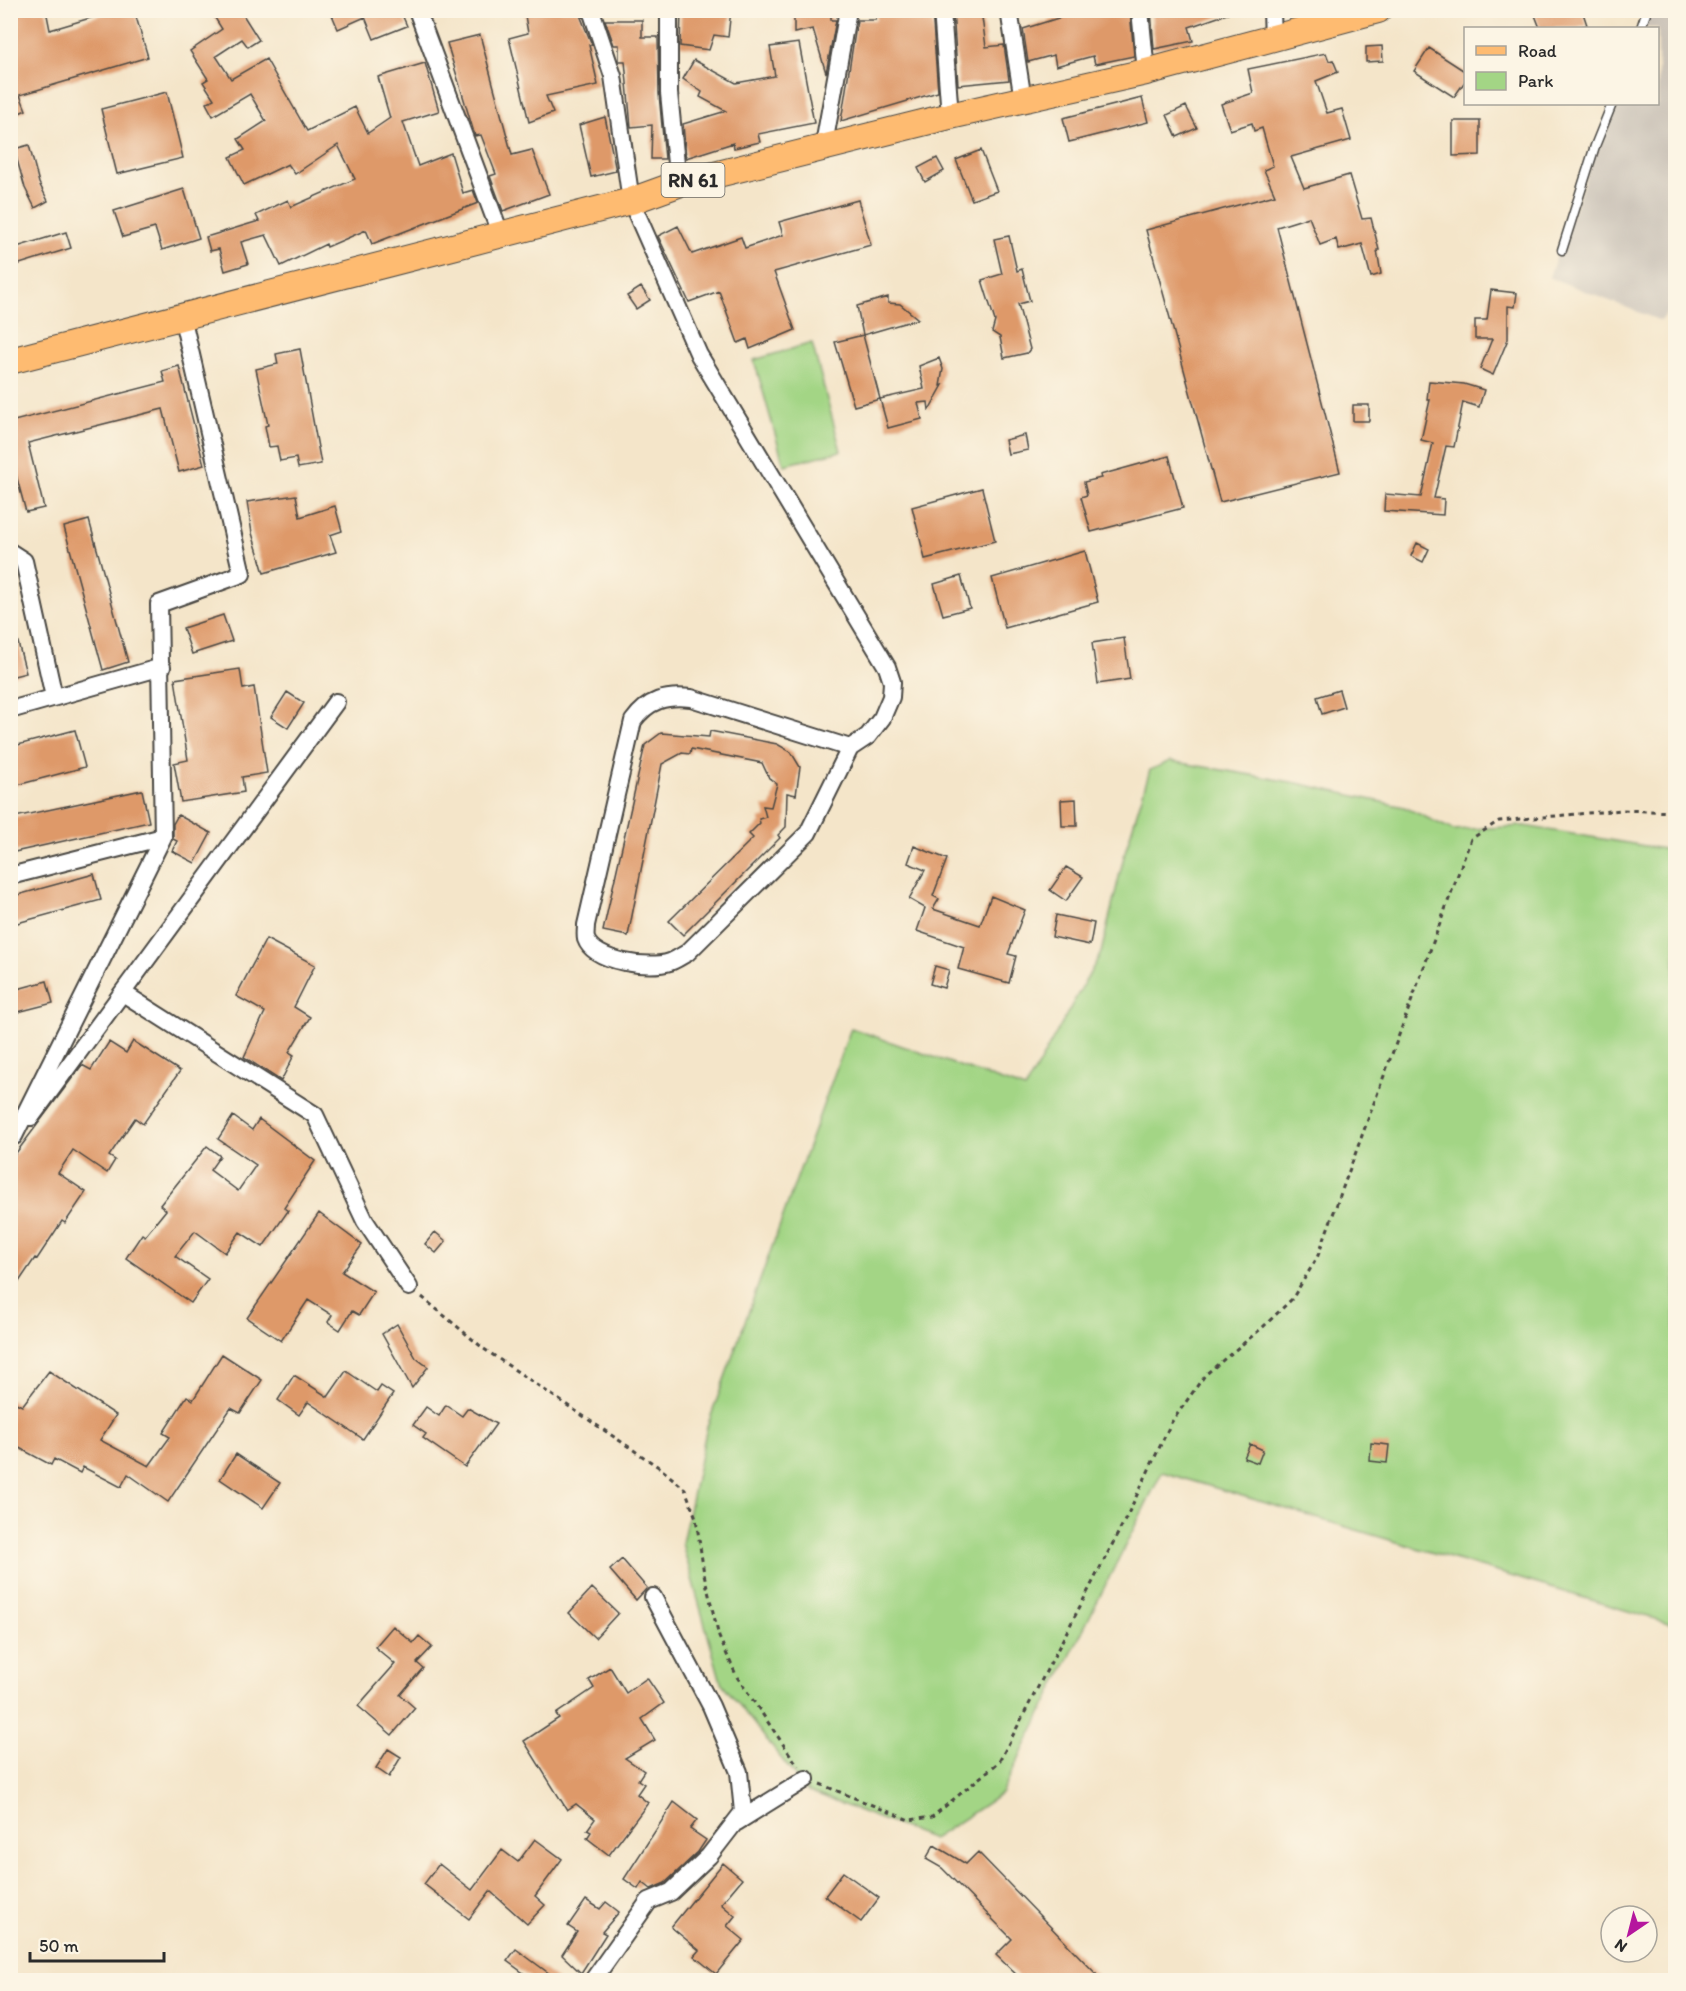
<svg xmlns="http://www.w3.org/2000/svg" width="1686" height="1991" font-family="Itim,sans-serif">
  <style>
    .industrial { fill: #cbc3b8 }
    .green { fill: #a3d585; stroke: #678058; stroke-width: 1.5 }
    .building { fill: #de9969 }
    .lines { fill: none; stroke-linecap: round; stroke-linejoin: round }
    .lane-casing { stroke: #494743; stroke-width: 11 }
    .street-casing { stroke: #494743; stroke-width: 20 }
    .primary-casing { stroke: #494743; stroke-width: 28 }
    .path { stroke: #494743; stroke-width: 3; stroke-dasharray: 4.5 4.5; stroke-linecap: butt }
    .lane { stroke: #fff; stroke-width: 8 }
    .street { stroke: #fff; stroke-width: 16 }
    .primary { stroke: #febb71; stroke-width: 26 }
    .labels { text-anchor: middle; stroke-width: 6; stroke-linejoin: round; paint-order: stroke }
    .shield { fill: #fcf5e5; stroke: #6a6863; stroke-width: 1.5 }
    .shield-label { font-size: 20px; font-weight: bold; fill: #2b2b2b }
  </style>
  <rect width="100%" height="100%" fill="#fcf5e5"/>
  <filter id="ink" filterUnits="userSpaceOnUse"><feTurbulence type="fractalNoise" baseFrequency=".0167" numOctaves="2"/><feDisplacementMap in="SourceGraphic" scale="12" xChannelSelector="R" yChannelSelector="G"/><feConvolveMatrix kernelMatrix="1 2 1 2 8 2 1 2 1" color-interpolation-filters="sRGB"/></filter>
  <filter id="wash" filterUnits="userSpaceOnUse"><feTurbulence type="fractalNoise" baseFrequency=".008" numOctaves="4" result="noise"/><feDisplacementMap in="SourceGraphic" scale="24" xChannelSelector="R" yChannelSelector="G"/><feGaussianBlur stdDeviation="1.35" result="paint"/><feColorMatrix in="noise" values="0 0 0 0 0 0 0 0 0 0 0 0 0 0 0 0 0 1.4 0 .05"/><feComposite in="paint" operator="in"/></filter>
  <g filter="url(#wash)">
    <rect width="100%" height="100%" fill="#f4e5c9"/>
    <path class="industrial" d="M1646,11H1675V302L1661,321L1549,277L1613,104H1658V28H1640Z"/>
    <path class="green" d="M812,343L841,451L784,465L754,360Z
      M1170,761L1297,783L1404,807L1453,830L1524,826L1675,851V1625L1162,1472L1001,1794L933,1839L807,1791L721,1682L682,1543L707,1427L851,1028L1025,1089L1101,953L1125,852L1150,770Z"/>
    <g id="blocks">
      <path class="building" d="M10,10H46L50,30L117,10H134L148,57L20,95L26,110L10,117V74L14,83L10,69Z
        M210,10H240L259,40L248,47L242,39L216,56L231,79L266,59L307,131L355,107L368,133L390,118L378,77L425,63L439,111L403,122L418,166L451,153L463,193L473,190L478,203L372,244L366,230L327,247L326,244L281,266L266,235L241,242L248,264L225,271L219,249L210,251L206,237L259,221L256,215L288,200L291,207L355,179L338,145L295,174L288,164L244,185L230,157L245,150L238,139L266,121L250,94L213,116L206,103L214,99L203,82L208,79L190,51L222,29Z
        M330,10H400L407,26L374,39L365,17L338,29Z
        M524,10H578L592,45H589L598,85L546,96L553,113L529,122L509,38L528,33Z
        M681,10H731L728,37L714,35L709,50L680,46Z
        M876,10H932L938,92L841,121L857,20H876Z
        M953,10H981L986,47L1004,45L1009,80L958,85Z
        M1084,10H1130L1134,56L1095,64L1093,56L1056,66L1054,55L1028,62L1023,29Z
        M1151,10H1229L1230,13L1189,27L1193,41L1154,49Z
        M1533,10H1582L1587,25L1578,28H1540Z
        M794,13L831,14V20H836L826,73L813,29L794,33Z
        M605,20H642V37H658L659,94L665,159H651L652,125L631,127L625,61H619V45H614Z
        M480,35L512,155L532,150L549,194L503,211L490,176L496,174L481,135L475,136L447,43Z
        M799,43L814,123L758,134L760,142L734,148L733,143L686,158L683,124L726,111L700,97L702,92L683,79L694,60L736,83L775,76L770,47Z
        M1382,46L1383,61L1366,62V47Z
        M1429,48L1466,72V80L1454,97L1414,71Z
        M1326,53L1329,61L1333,60L1338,72L1316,81L1327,113L1342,109L1351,140L1291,157L1304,188L1349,175L1362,219L1371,218L1379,250H1377L1381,274L1371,277L1362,244L1339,250L1336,239L1320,245L1309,217L1277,227L1340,472L1220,502L1146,230L1275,195L1264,170L1273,166L1262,128L1254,131L1252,123L1230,130L1221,104L1253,93L1248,69Z
        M167,92L183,158L117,174L101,109Z
        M1142,98L1148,122L1069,142L1063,118Z
        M1186,106L1197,128L1177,137L1167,115Z
        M605,117L616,171L591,177L579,125Z
        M1453,121H1480V155L1453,156Z
        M29,145L39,183L48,201L35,208L25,188L14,149Z
        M981,150L997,191L972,200L956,160Z
        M937,158L944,171L925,182L918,168Z
        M184,189L199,238L162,250L155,228L123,237L114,211Z
        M858,200L871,245L774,272L795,330L750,349L747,339L738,343L719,291L689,302L658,236L678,226L692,254L741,237L745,248L783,235L779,222Z
        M66,232L71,248L10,267V249Z
        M1009,236L1017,271L1022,269L1030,301L1018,304L1030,349L1027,353L1004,358L1000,337L992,332L995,321L982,280L1002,274L994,239Z
        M641,287L650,300L636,309L627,296Z
        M1491,290L1517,293L1515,307L1508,306V339L1493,375L1480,369L1492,339H1475V320H1487Z
        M888,297V303L900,304L918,319L863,335L857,306Z
        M863,335L880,399L854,406L835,342Z
        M300,349L321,464L298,468L296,458L280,461L277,446L269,447L265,426L268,425L256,369L278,364L276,354Z
        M939,358L943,369L940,386L943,385L929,410L928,402L918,403L922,419L888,428L880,399L924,389L919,366Z
        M179,366L204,465L179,472L163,409L28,443L44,508L26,512L10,452V422L165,382L162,371Z
        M1429,381L1464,384L1484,390L1479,407L1463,402L1454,447L1446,446L1434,498L1444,499L1443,515L1384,511L1385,494L1421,497L1433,443L1421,440L1430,400H1427Z
        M1353,405H1369V421H1353Z
        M1025,435L1028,450L1008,454L1005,440Z
        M1169,456L1183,508L1091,532L1081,497L1087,495L1084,482L1101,478L1100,475Z
        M982,488L995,541L925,559L912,507Z
        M296,495L300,517L335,506L342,531L330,535L336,552L264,573L252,533L247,502Z
        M89,520L128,662L103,670L64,527Z
        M1417,543L1429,549L1423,562L1411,556Z
        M1085,551L1098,602L1005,628L992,578Z
        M961,576L970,608L943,615L934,584Z
        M223,615L232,641L192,654L183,628Z
        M15,631L26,673L10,677V632Z
        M1124,638L1130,679L1098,684L1092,643Z
        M240,669L243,689L254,687L267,773L242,777L244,792L181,802L174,763L188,760L175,679Z
        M1339,690L1344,707L1322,714L1317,697Z
        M287,692L304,703L288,728L271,717Z
        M75,730L85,767L10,787V747Z
        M710,731L777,744L791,752L800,767L796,795L787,793L786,827L778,835L780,838L683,935L669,921L753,838L749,834L760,823L759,819L766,817L763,806L771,807L777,784L769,778L762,763L691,749L690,754L682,753L662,764L628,936L603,931L645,745L661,733L709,737Z
        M142,790L149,822L10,853V818Z
        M1076,799L1077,826H1062L1061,800Z
        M178,815L211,833L195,863L172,851L177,841L173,839V824Z
        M914,846L947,859L933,896L939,899L933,909L980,925L991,896L1025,910L1008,954L1016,956L1009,983L958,969L964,947L917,931L925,908L909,899L925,870L908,863Z
        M1066,867L1083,877L1066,901L1050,890Z
        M94,874L101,900L10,925V897Z
        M1056,915L1094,923L1090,945L1052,937Z
        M266,939L315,965L294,1007L310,1017L289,1052L294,1055L281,1081L244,1057L265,1012L236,996Z
        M935,966L949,970L944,988L930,984Z
        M47,981L53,1003L10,1014V991Z
        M133,1041L180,1071L143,1124L135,1118L109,1156L115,1160L107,1173L73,1150L58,1173L86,1192L65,1223L62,1221L37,1259L35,1258L10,1295V1161L82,1065L91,1070L109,1042L126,1053Z
        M233,1116L252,1130L259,1119L315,1161L284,1208L288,1211L263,1247L240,1232L225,1253L195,1231L175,1256L208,1279L191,1303L126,1258L142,1234L145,1236L166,1210L160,1205L207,1146L220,1156L210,1170L238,1191L256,1165L218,1139Z
        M319,1213L362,1245L342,1272L374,1292L359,1315L352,1311L340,1330L328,1322L332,1315L308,1300L281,1341L247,1318Z
        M435,1232L446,1241L436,1253L425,1244Z
        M397,1324L416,1358L428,1367L412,1388L382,1334Z
        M222,1354L262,1380L240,1413L231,1408L168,1502L128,1474L121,1487L83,1467L80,1473L54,1459L51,1465L10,1443V1400L22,1406L49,1371L116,1415L100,1440L149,1466L170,1437L163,1433L187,1396L193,1400Z
        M346,1371L377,1392L381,1386L393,1394L363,1439L308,1402L299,1415L278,1400L294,1375L328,1397Z
        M446,1405L462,1416L468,1408L496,1424L465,1467L423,1438L426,1434L413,1425L426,1407L439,1416Z
        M1371,1443L1389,1445L1387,1463L1370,1461Z
        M1250,1444L1263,1450L1258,1463L1244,1458Z
        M236,1454L280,1483L263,1508L220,1479Z
        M622,1559L647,1588L636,1600L610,1570Z
        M592,1588L618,1613L595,1638L569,1613Z
        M393,1626L413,1643L419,1636L432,1647L417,1663L423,1668L400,1695L415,1708L392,1735L358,1706L395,1664L375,1647Z
        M610,1667L626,1693L647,1678L664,1703L642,1719L655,1740L625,1758L644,1771L638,1780L644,1784L637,1794L648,1803L609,1855L587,1838L591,1832L587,1830L595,1819L576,1804L567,1810L524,1741L559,1718L556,1714L594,1688L589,1680Z
        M388,1749L401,1757L389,1777L376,1768Z
        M674,1802L697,1820L690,1829L706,1840L698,1852L665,1883L651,1889L642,1882L638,1889L624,1879Z
        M535,1839L562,1859L535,1896L545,1905L527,1924L490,1891L469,1919L424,1884L439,1864L472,1890L502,1850L518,1862Z
        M934,1845L966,1864L978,1852L1102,1980H1022L996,1955L1012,1939L942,1868L926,1859Z
        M723,1863L742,1879L721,1904L735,1916L727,1926L744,1940L716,1974L694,1956L699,1950L671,1927Z
        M843,1872L879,1898L861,1922L825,1896Z
        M586,1900L600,1909L606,1902L619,1912L602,1932L606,1934L581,1973L562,1955L577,1932L568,1926Z
        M516,1949L558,1980H533L507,1961Z"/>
    </g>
  </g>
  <g filter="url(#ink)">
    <use href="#blocks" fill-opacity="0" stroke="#494743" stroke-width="1.5"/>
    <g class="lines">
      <g class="lane-casing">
        <path id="lane" d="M1641,28L1647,10
          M1562,250L1595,146L1612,104"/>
      </g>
      <g class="street-casing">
        <path id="street" d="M417,10L500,233
          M591,10L613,76L631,201L699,355L887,667L892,682L891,697L882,718L868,736L850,748L808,833L687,953C681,956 676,960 670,962C650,969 594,962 586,939C585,935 586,929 586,925L633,721C648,700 666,695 691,698L850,748
          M669,10V93L678,184
          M942,10L950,116
          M1009,10L1023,100
          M1140,10L1146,72
          M1272,10L1273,40
          M823,150L848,10
          M10,552L24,561L54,697
          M10,710L162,667
          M10,876L163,837
          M123,993L315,1115L365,1221L409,1287
          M31,1117L336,702
          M14,1136L163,837L159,604L242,574L182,316
          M737,1822L806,1779
          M593,1980L649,1901L671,1892L709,1856L743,1812L739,1772L711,1706L653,1597"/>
      </g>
      <g class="primary-casing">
        <path id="primary" d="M10,361L631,201L678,184L950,116L1146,72L1378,10"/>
      </g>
      <path class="path" d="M422,1297L484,1349L660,1468L685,1489L696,1518L704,1574L719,1637L737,1677L798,1766
        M820,1784L909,1820L932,1817L999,1762L1127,1516L1171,1423L1205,1375L1262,1328L1292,1299L1317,1258L1471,839L1499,821L1622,810L1676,812"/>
      <use href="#lane" class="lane"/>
      <use href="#street" class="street"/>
      <use href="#primary" class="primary"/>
    </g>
  </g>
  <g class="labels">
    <rect class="shield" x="661.5" y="163" width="63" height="34" rx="4.5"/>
    <g class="shield-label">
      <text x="693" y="187">RN 61</text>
    </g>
  </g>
  <rect width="1686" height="1991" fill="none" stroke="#fcf5e5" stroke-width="36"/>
  <rect x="1464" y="27" width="195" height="78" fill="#fcf5e5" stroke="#a8a49b" stroke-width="1.5"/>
  <rect x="1476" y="46" width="30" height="9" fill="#febb71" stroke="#a8a49b" stroke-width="1.5"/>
  <text x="1518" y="57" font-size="18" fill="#2b2b2b">Road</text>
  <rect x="1476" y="72" width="30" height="18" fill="#a3d585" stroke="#a8a49b" stroke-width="1.5"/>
  <text x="1518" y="87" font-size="18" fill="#2b2b2b">Park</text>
  <g transform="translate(1629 1934) rotate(215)"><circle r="28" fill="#fcf5e5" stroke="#a8a49b" stroke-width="1.5"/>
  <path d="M0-4.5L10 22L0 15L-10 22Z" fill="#b5179e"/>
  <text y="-9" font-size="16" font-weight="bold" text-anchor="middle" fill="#2b2b2b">N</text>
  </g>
  <path d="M30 1952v9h134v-9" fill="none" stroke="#2b2b2b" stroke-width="3"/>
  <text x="39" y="1952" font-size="18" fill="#2b2b2b" stroke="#fcf5e5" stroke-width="4.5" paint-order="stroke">50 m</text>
</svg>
